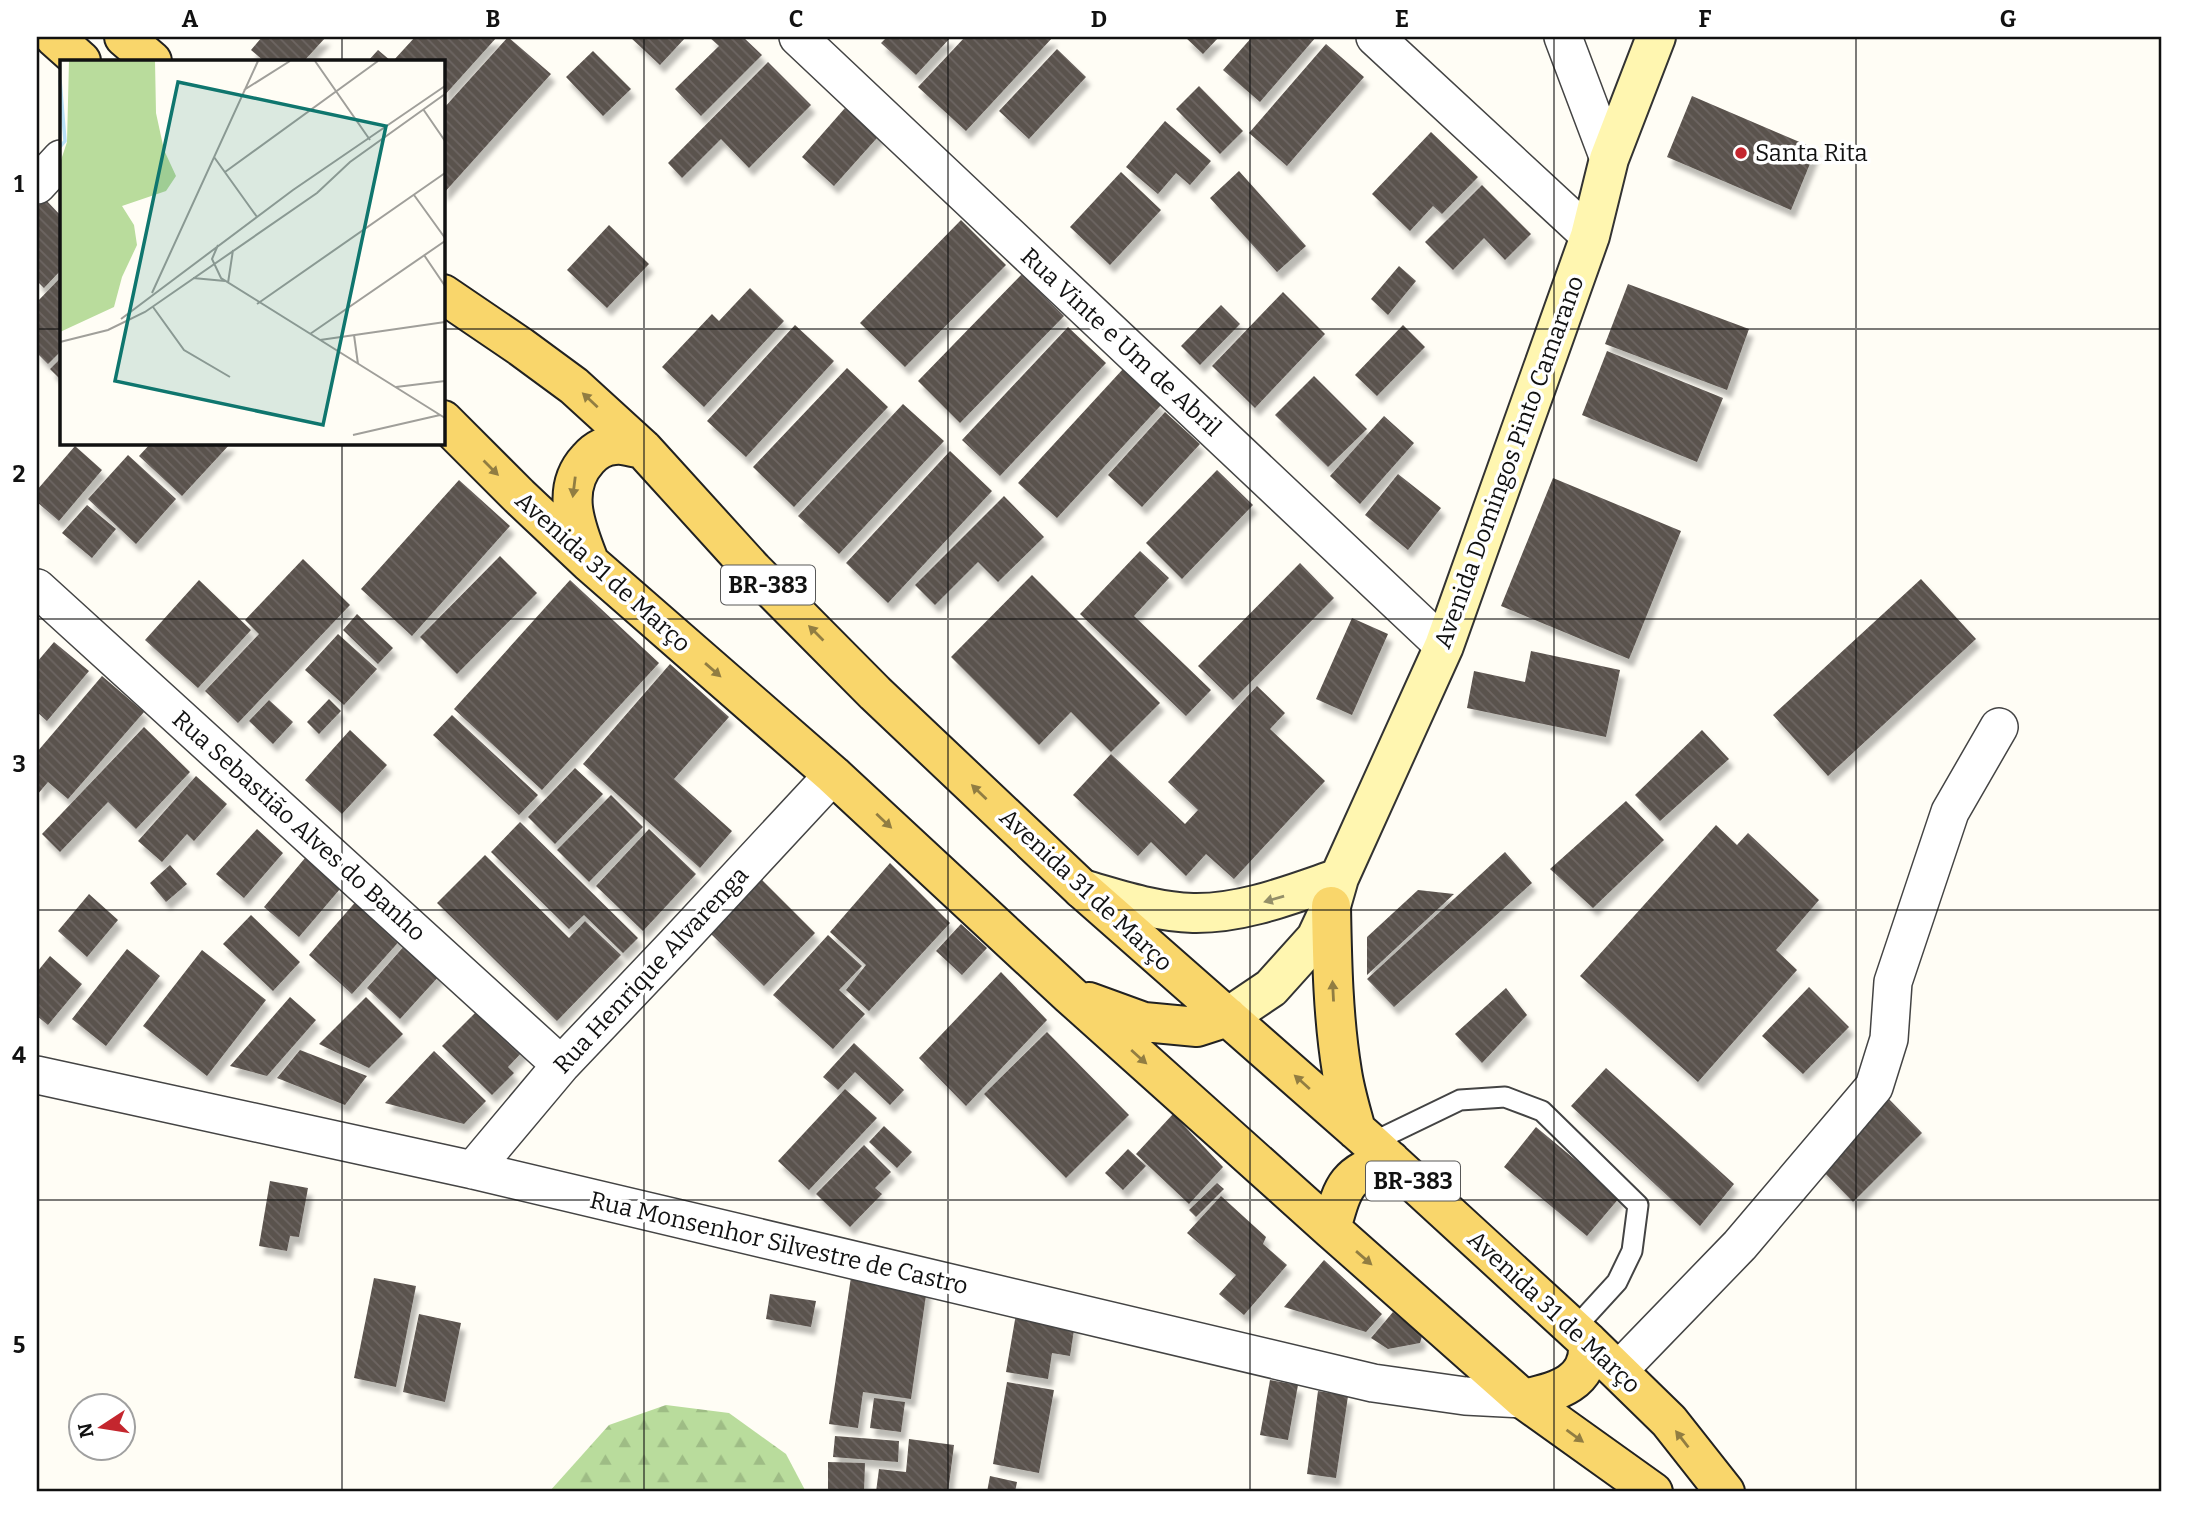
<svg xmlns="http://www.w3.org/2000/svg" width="2198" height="1529" font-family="Bitter,serif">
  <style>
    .forest { fill: url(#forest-firs) }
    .building { fill: url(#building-back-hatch); filter: url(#shadow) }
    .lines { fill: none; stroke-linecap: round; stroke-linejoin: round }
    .lane-casing { stroke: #444; stroke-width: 23 }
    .street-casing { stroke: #444; stroke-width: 40 }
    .secondary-casing { stroke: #333; stroke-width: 42 }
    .primary-casing { stroke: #222; stroke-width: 42 }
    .lane { stroke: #fff; stroke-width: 19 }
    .street { stroke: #fff; stroke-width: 37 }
    .secondary { stroke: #fff6b0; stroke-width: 38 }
    .primary { stroke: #f9d66b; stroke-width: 38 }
    .oneway { fill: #917d42 }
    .oneway2 { fill: #948f68 }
    .grid { fill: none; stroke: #111; stroke-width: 2; stroke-opacity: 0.55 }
    .poi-dot { fill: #c4262e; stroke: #fff; stroke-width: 2.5 }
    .labels { text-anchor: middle; stroke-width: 7; stroke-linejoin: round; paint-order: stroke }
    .shield { fill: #fff; stroke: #585858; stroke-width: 2 }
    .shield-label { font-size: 23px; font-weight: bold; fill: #111 }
    .poi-label { font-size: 24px; fill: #111; stroke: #fff; text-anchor: start }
    .street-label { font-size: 24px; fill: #111; stroke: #fff }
    .inset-river { fill: none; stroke: #b9e0f7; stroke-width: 3.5 }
    .inset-road { fill: none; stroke: #a09f9a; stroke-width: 2 }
    .view { fill: #0f766e; fill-opacity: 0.15; stroke: #0f766e; stroke-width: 3.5 }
    .inset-edge { fill: none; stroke: #111; stroke-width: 3.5 }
    .neatline { fill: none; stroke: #111; stroke-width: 2.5 }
    .grid-label { font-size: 23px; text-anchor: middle; font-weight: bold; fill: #111 }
  </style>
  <defs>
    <pattern id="forest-firs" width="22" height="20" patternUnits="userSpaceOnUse" patternTransform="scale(1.75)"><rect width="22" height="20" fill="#b9dc9c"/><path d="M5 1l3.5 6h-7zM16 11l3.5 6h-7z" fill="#9ebc85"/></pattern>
    <pattern id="building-back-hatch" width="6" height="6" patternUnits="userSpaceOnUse" patternTransform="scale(1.75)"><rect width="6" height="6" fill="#5a524d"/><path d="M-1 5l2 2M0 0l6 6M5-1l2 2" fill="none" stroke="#6d6662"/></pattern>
    <filter id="shadow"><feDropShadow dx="4.5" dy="8" stdDeviation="2" flood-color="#0004"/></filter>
  </defs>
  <rect width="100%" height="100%" fill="#fffdf5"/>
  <path class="forest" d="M666,1405L729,1413L786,1454L806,1492H549L609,1425Z"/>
  <path class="building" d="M262,37H326L304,61H264L251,50Z
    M415,37H497L443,97V61H393Z
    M508,37L551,74L443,194V109Z
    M630,37H686L660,65Z
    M709,37H743L762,55L701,116L675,89L719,46Z
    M887,37H951L916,75L881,43Z
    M965,37H1053L966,131L918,87Z
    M1185,37H1219L1203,54Z
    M1252,37H1316L1260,102L1223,70Z
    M1326,44L1364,77L1287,166L1249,133Z
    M1057,49L1086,77L1029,139L999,111Z
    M378,50L391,61H368Z
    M593,51L631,89L603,116L566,77Z
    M768,62L811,105L749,168L721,139L682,178L668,163Z
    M1199,86L1243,131L1220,154L1176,109Z
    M1692,96L1816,149L1791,210L1667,157Z
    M852,100L885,129L834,186L802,157Z
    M1165,121L1211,161L1190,185L1176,173L1158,194L1126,167Z
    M1431,132L1478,177L1442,214L1433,206L1410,231L1372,194Z
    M1239,171L1306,246L1277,272L1210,198Z
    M1121,172L1161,210L1110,265L1070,227Z
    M1482,185L1531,234L1505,260L1484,238L1453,270L1425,242Z
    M45,199L61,216V270L44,288L37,281V207Z
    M961,220L1006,265L905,367L860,323Z
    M609,225L649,264L607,308L567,270Z
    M1399,266L1416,281L1388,315L1371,299Z
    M1022,274L1064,316L960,423L918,381Z
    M61,277V351L48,364L37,353V302Z
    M1628,284L1749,329L1727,390L1605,344Z
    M750,288L784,321L704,407L662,367L712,314L719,321Z
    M1283,292L1325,334L1255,408L1212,366Z
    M1221,305L1240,324L1200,365L1181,346Z
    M795,325L834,361L746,457L707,421Z
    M1403,325L1425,347L1377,396L1355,375Z
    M1068,327L1106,363L1000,476L962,440Z
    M1607,351L1723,398L1697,462L1582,415Z
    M61,358V380L50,369Z
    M847,368L888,407L794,507L753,467Z
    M1123,369L1161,405L1057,518L1018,483Z
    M1314,376L1367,429L1328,467L1275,415Z
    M903,404L944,441L839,554L798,516Z
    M1165,412L1200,444L1142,507L1108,475Z
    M1384,416L1414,443L1360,504L1330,476Z
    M151,443H231L182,496L139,456Z
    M75,446L102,470L59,521L37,502V490Z
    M950,451L992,491L888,603L846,563Z
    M128,455L176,499L136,544L88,499Z
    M1217,470L1253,505L1182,579L1146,543Z
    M1398,474L1441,508L1408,550L1365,515Z
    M1553,478L1681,531L1629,659L1501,606Z
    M459,480L510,526L412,636L361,589Z
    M1004,496L1044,537L998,582L978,562L935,605L915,585Z
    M87,505L116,529L92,558L62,533Z
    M1140,551L1169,578L1134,616L1211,690L1186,716L1080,614Z
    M500,556L537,593L457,674L420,637Z
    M303,559L350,605L238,723L205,691L259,634L245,620Z
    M1300,563L1334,598L1233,700L1198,666Z
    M1032,575L1160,703L1111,752L1071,712L1039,745L951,657Z
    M1921,579L1976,639L1828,776L1773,715Z
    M199,580L251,630L198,688L145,640Z
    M570,580L659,663L542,790L454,709Z
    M357,614L393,648L378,664L343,630Z
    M1352,618L1388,634L1352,715L1316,699Z
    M338,634L377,669L344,705L305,670Z
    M54,642L89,671L47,721L37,712V662Z
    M1531,651L1620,670L1606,737L1467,708L1474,671L1525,682Z
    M670,664L729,717L674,779L732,831L700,868L583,764Z
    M102,676L144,712L68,799L48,782L37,795V752Z
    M1257,686L1285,713L1270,729L1325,781L1234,879L1206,854L1186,876L1151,842L1138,856L1073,795L1111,754L1185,824L1198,810L1168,782Z
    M329,699L341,711L319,734L307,722Z
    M269,700L293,722L273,744L249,721Z
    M452,715L538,795L519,815L433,735Z
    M144,727L190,772L136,829L108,802L60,852L42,834Z
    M350,730L387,765L342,814L305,780Z
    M1702,730L1729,759L1660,821L1635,795Z
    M575,768L603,794L555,844L528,817Z
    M196,776L227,804L194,841L187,834L162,862L138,841Z
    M611,795L643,827L589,882L557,850Z
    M1626,801L1664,840L1593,908L1550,869Z
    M520,822L638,938L623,953L584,915L569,929L491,852Z
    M1716,825L1737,845L1748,833L1819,900L1776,950L1797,970L1698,1082L1580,976Z
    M257,829L283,853L244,898L216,874Z
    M649,829L696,874L643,931L596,886Z
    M1505,852L1532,883L1394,1007L1367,979Z
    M485,855L569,938L585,921L621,955L557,1021L437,903Z
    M305,858L340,889L299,937L264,907Z
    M890,863L950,923L869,1011L846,990L866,965L830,932Z
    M170,865L187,884L166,902L150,883Z
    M762,880L815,933L764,986L711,934Z
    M1418,890L1454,894L1367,975V937Z
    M89,894L118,920L87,957L58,931Z
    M359,898L403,937L352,994L309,955Z
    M251,915L300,962L273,991L223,944Z
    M961,924L987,948L962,975L936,951Z
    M828,935L862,966L839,990L865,1014L833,1049L773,995Z
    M406,944L440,975L400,1019L367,988Z
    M127,949L160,976L106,1046L72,1019Z
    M202,950L266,1000L207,1076L143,1026Z
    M50,956L82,984L48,1025L37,1016V972Z
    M1001,972L1047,1020L966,1106L919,1058Z
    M1809,987L1849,1027L1803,1074L1762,1036Z
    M1506,988L1527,1015L1482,1063L1455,1034Z
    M290,997L316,1020L267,1076L230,1066Z
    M366,997L403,1034L369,1068L319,1044Z
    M482,1006L525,1049L508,1067L514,1073L492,1095L442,1046Z
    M1047,1032L1129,1115L1066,1178L984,1094Z
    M854,1043L904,1090L890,1105L855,1072L838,1090L823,1077Z
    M300,1050L367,1076L345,1105L277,1078Z
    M434,1051L486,1101L464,1124L385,1103Z
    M1606,1068L1734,1184L1700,1226L1571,1106Z
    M845,1089L877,1118L809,1190L778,1161Z
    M1885,1095L1922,1133L1853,1202L1817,1165Z
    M1173,1114L1223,1167L1189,1204L1136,1154Z
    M884,1126L912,1152L897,1168L869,1142Z
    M1536,1127L1620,1197L1587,1236L1504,1167Z
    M864,1145L891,1172L875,1188L882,1194L850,1227L816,1194Z
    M1128,1149L1146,1166L1123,1190L1105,1173Z
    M270,1181L308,1188L299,1237L290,1236L287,1251L259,1246Z
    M1217,1183L1224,1189L1196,1217L1189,1210Z
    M1221,1196L1266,1237L1263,1244L1287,1265L1244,1315L1219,1294L1236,1275L1187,1233Z
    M1324,1260L1382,1314L1366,1332L1284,1307Z
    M851,1277L927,1288L911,1399L863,1392L858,1428L829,1424Z
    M374,1278L416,1286L396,1387L354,1378Z
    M770,1294L816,1301L811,1327L766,1319Z
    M1393,1312L1422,1336L1420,1343L1388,1349L1371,1338Z
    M419,1314L461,1323L445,1402L403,1392Z
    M1016,1314L1075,1323L1070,1356L1052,1353L1048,1379L1006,1372Z
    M1270,1380L1298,1385L1288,1440L1260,1435Z
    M1007,1382L1054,1390L1039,1473L993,1464Z
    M1318,1391L1348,1396L1336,1478L1307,1474Z
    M874,1398L905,1402L901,1432L870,1428Z
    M835,1436L899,1441L898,1462L833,1457Z
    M909,1439L954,1445L948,1492H876L879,1469L906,1472Z
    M828,1462L865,1463L864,1492H828Z
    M990,1476L1017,1482L1015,1492H987Z"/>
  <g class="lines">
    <g class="lane-casing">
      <path id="lane" d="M1371,1143L1460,1100L1505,1097L1542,1111L1638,1205L1632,1251L1617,1282L1574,1329"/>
    </g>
    <g class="street-casing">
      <path id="street" d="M798,37L1444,646
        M1375,37L1590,236
        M1563,37L1609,159
        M37,185L61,159
        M37,588L561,1065
        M37,1075L473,1170L1373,1383L1465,1396L1523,1399
        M473,1170L561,1065L676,944L833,775
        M1618,1371L1740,1245L1874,1087L1889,1039L1893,982L1950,812L1999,727"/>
    </g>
    <g class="secondary-casing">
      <path id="secondary" d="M1082,889C1118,899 1155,912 1193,913C1243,914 1292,894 1339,878
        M1228,1017L1271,988L1316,938L1331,906L1339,878L1444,646L1590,236L1609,159L1656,37"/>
    </g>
    <g class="primary-casing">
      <path id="primary" d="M54,37L81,61
        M124,37L152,61
        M443,294L521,347L574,386L643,449L753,570L875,693L1082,889L1371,1143L1588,1342L1669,1421L1725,1492
        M443,420L519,496L590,563L833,775L1070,995L1331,1229L1523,1399L1653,1492
        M589,561C576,528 560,489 588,459C595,451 604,445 616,445C624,444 634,448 643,449
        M1331,906C1332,962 1333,1017 1342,1072C1345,1092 1351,1111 1356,1130
        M1089,1002L1144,1022L1197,1027L1228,1017
        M1331,1229C1343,1186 1345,1174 1390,1160
        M1523,1399C1557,1392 1591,1383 1588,1342"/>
    </g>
    <use href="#lane" class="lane"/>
    <use href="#street" class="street"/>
    <use href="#secondary" class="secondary"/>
    <use href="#primary" class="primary"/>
  </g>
  <defs><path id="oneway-solid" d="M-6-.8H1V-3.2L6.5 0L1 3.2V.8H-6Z" transform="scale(1.75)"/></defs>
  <g class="oneway">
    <use href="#oneway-solid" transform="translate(590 400) rotate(-137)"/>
    <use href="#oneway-solid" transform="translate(491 468) rotate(45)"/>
    <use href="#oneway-solid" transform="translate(574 487) rotate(97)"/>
    <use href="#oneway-solid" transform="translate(816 633) rotate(-135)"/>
    <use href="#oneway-solid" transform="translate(713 670) rotate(41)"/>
    <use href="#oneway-solid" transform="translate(979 792) rotate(-136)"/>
    <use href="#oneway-solid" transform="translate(884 821) rotate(43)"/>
    <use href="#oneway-solid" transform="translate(1333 991) rotate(-93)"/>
    <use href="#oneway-solid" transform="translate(1139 1057) rotate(42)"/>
    <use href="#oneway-solid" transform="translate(1302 1082) rotate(-138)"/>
    <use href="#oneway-solid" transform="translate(1364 1258) rotate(41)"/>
    <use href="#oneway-solid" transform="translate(1575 1436) rotate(36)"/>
    <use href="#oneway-solid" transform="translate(1682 1439) rotate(-128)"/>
  </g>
  <use class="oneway2" href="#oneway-solid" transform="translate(1274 899) rotate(164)"/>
  <path class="grid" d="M342,37V61M644,37V1492M948,37V1492M1250,37V1492M1554,37V1492M1856,37V1492M37,329H61M443,329H2161M342,443V1492M37,619H2161M37,910H2161M37,1200H2161"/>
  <circle class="poi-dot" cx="1741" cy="153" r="7"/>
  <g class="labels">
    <g class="shield">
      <rect x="721" y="565.5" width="94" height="39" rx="5"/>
      <rect x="1366" y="1161.5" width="94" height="39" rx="5"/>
    </g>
    <g class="shield-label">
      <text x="768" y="593">BR-383</text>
      <text x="1413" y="1189">BR-383</text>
    </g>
    <g class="poi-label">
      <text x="1755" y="161">Santa Rita</text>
    </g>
    <g class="street-label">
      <text transform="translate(1121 342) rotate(43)" y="8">Rua Vinte e Um de Abril</text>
      <text transform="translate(1509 462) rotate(-70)" y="8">Avenida Domingos Pinto Camarano</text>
      <text transform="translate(603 572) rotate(42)" y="8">Avenida 31 de Março</text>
      <text transform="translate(299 826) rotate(42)" y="8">Rua Sebastião Alves do Banho</text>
      <text transform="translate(1086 890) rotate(43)" y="8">Avenida 31 de Março</text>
      <text transform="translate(651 970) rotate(-47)" y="8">Rua Henrique Alvarenga</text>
      <text transform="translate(779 1243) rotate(13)" y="8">Rua Monsenhor Silvestre de Castro</text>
      <text transform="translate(1554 1312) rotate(43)" y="8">Avenida 31 de Março</text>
    </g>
  </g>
  <g transform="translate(60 60)">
    <rect width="385" height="385" fill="#fffdf5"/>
    <path d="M9,1H95L96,53L104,90L116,116L106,131L62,146L74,165L77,185L62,217L54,247L0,272V103L7,82Z" fill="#b9dc9c"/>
    <path class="inset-river" d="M0,20L5,81L0,87"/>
    <path class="inset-road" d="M255,1L310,80M184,30L230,1M363,49L385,81M154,97L197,157M165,112L318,1M354,135L385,178M158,185L152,199L161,218L385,358M364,195L385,226M133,218L165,221M168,223L173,190M92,233L198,1M197,244L385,113M93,247L124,290L170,317M61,259L233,130L385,26M250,274L385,181M294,275L298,304M260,280L385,262M0,282L48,270L85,252L257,133L290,102L385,34M336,327L385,321M293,375L380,355"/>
    <path class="view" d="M118,22L326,66L263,365L55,321Z"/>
    <rect width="385" height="385" class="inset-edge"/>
  </g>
  <rect width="2198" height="1529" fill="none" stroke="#ffffff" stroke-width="77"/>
  <g transform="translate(102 1427) rotate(258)"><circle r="33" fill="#ffffff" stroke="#a0a0a0" stroke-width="2"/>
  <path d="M0-5L12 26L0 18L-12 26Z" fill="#c4262e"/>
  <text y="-10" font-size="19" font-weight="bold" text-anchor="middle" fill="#111111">N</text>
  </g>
  <rect x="38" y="38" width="2122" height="1452" class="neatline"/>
  <g class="grid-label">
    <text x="190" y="27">A</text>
    <text x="493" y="27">B</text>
    <text x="796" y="27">C</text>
    <text x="1099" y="27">D</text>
    <text x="1402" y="27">E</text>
    <text x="1705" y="27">F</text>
    <text x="2008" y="27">G</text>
    <text x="19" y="192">1</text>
    <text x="19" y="482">2</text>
    <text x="19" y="772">3</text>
    <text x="19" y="1063">4</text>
    <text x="19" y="1353">5</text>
  </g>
</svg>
